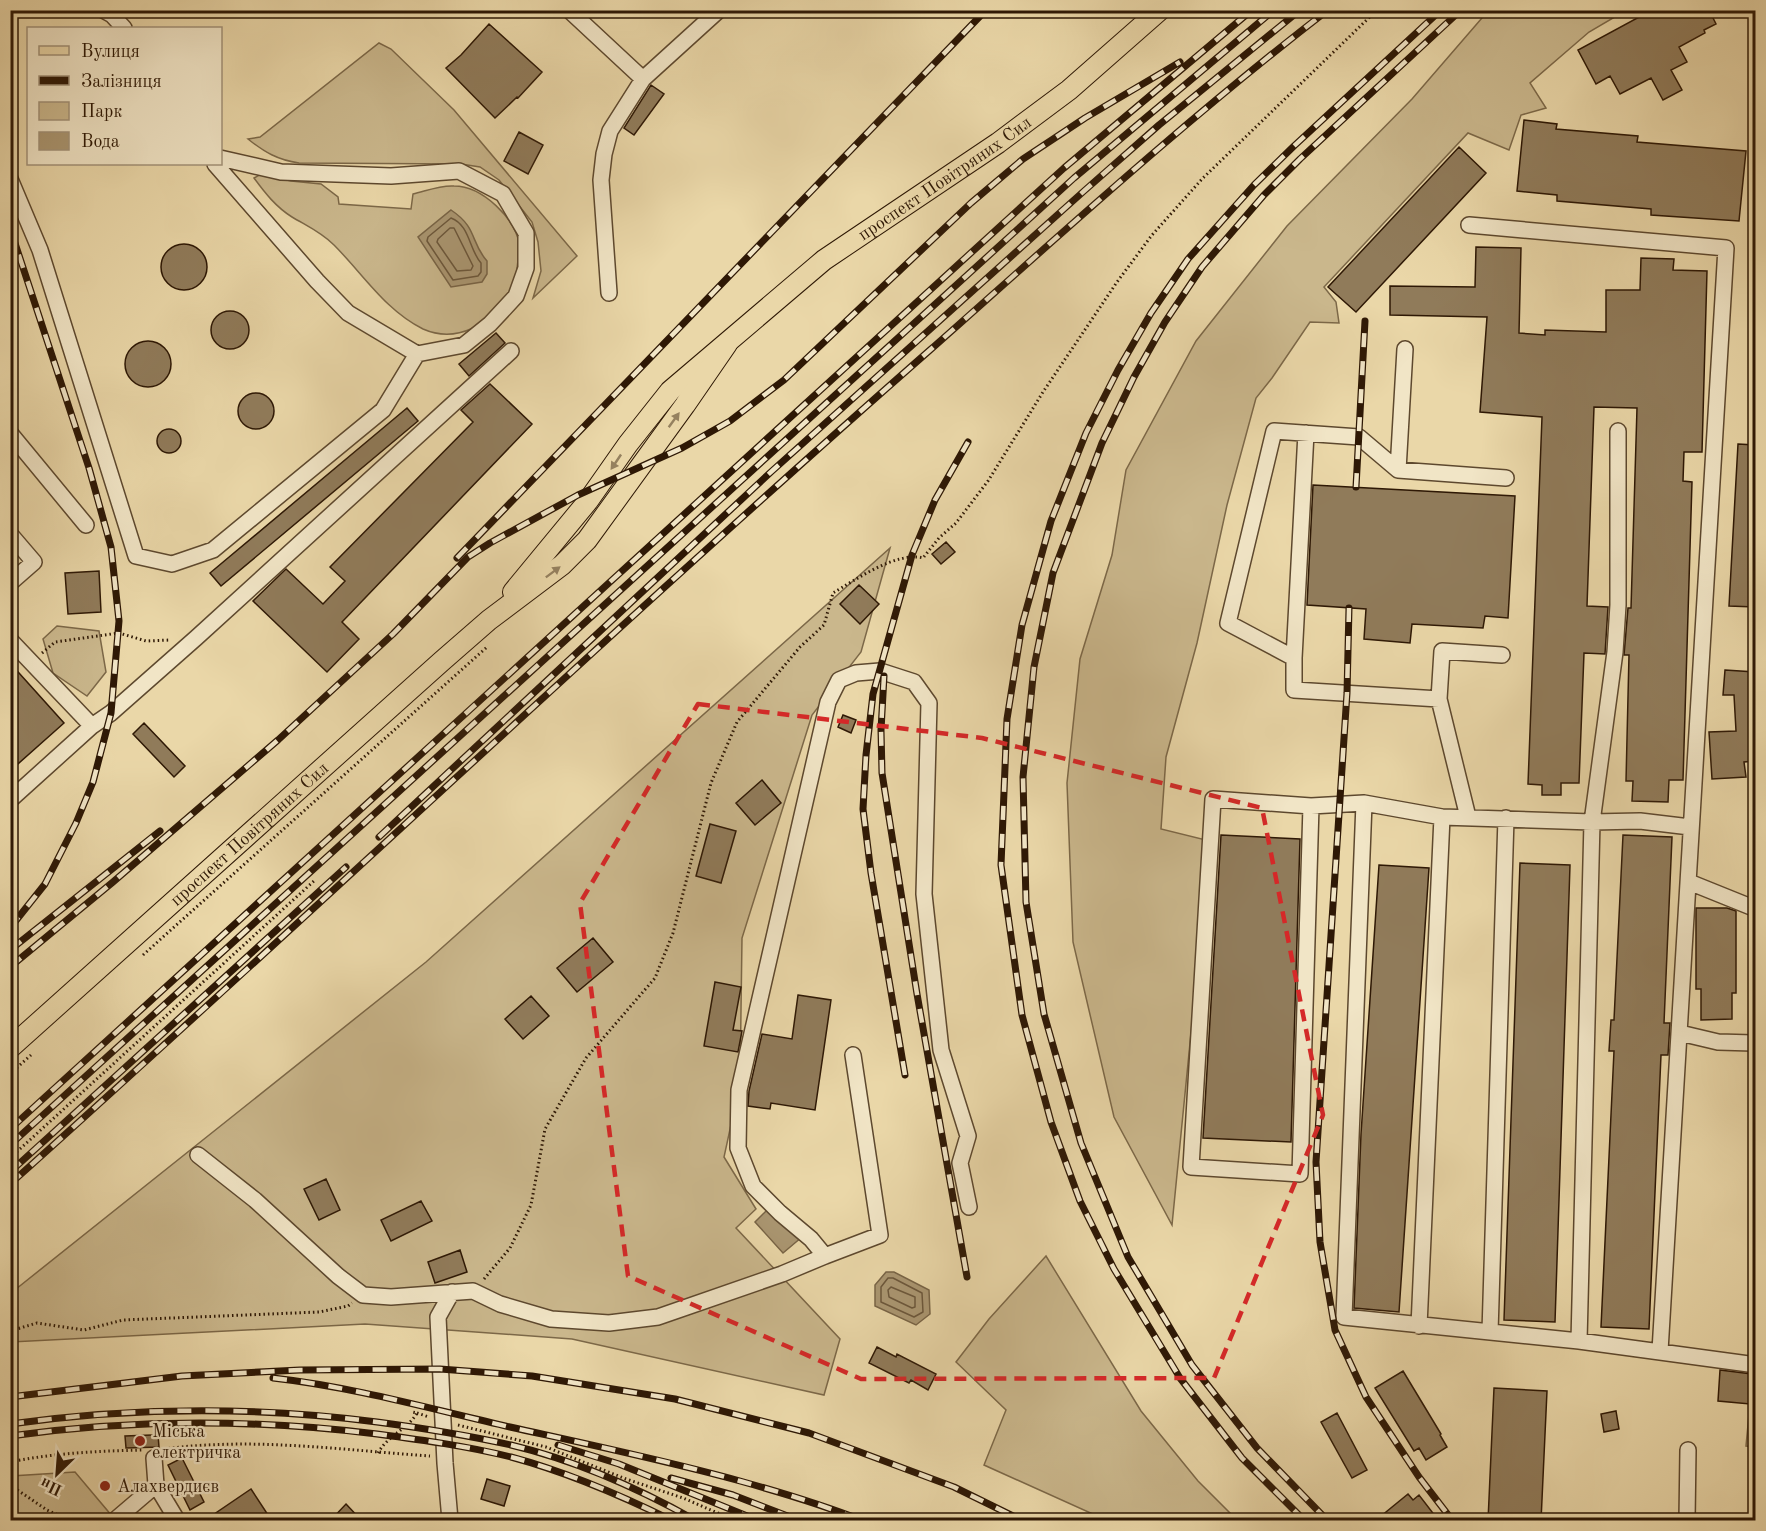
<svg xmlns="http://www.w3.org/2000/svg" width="1766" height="1531" font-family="'Old Standard TT',serif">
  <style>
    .green { fill: #cab78c; stroke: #7c6848; stroke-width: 1.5 }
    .water { fill: #aa9671; stroke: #786446; stroke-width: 1.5 }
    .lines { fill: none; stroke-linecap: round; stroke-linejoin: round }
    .shore { stroke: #6c573b; stroke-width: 1.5 }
    .building { fill: #907b5a; stroke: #2e1805; stroke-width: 1.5 }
    .minor-casing { stroke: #5d482e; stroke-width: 18 }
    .major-casing { stroke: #2e1805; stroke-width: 22 }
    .path { stroke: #2e1805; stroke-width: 3; stroke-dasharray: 1.5 3; stroke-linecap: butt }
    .minor { stroke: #f1e5c6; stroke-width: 15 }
    .major { stroke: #ead7a8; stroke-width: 20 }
    .rail-casing { stroke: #2e1805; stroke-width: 7 }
    .rail { stroke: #f1e5c6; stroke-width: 4.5; stroke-dasharray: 14; stroke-linecap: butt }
    .oneway { fill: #95815f }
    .marked { fill: none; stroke: #d62828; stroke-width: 4.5; stroke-dasharray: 12 8; stroke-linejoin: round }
    .poi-dot { fill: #8f2418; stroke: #f1e5c6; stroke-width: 2 }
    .labels { text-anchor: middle; stroke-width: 4.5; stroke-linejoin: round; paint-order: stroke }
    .street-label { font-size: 18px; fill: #2e1805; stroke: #f1e5c6 }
    .poi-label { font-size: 18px; fill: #2e1805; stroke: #f1e5c6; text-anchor: start }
  </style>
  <rect width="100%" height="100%" fill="#ead7a8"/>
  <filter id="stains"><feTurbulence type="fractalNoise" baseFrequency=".00333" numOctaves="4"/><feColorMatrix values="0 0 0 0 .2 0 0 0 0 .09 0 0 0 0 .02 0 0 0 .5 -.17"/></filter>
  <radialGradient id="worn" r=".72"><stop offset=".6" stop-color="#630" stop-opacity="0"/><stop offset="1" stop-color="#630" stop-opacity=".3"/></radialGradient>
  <path class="green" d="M1488,11H1625L1589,32L1530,83L1546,108L1521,115L1509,150L1468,133L1324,287L1336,302L1339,323L1310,322L1272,378L1256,398L1227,505L1197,643L1166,757L1161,829L1210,841L1172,1225L1114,1117L1073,942L1067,783L1080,659L1112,555L1126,470L1196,341L1287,226L1412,99Z
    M379,43L391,49L454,110L577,256L533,298L541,271L538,242L532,222L499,180L480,167L461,164L299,163C278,160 264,152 248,139L260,137Z
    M261,174L291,181L321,184L338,197L339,204L411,209L413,194C426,191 440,185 454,186C482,186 516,218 520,247C520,251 519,256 518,260C517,272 515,285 509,295C491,324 457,344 423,329C385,310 363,274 334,245C321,232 307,226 292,217C276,207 265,193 254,178Z
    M890,548L861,652L812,715L742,938L740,1083L724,1157L756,1209L736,1228L840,1339L824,1395L572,1339L365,1324L11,1342V1293L426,962Z
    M57,626L99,631L106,672L87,696L53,673L43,639Z
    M1046,1256L1141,1411L1198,1481L1237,1520H1106L984,1465L1006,1410L956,1362L989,1319Z
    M1750,1404L1755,1405V1447L1746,1446Z
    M75,1472L112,1516L107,1520H11V1476Z"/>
  <path class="water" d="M451,210C478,228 470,242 487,261V274L482,282L451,287L418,237Z
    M772,1205L802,1237L783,1253L755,1222Z
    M886,1272H894L929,1290L930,1314L916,1325L875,1306V1285Z"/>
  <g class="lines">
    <path class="shore" d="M451,218C470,225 469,250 481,263V272L478,276L453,280L427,241L428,237Z
      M450,228H454L473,266L471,270L457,271L437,242L438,239Z
      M888,1278H893L922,1293L923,1312L914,1317L881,1302V1287Z
      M891,1287L915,1297V1307L912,1308L889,1297L888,1290Z"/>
  </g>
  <path class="building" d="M1652,10H1709L1716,24L1704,30L1705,33L1679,47L1687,62L1671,70L1682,90L1663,100L1651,78L1620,94L1610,76L1596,84L1578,50Z
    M489,24L542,72L518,98L517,97L495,118L446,68L461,55Z
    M651,85L664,94L634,135L624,128Z
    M1524,120L1557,124L1556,129L1638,136L1637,142L1746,151L1739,221L1651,215V209L1557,201V195L1517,191Z
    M519,132L543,145L528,174L504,161Z
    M1459,147L1486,173L1356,312L1328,287Z
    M161 267a23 23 0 1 1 46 0a23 23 0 1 1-46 0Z
    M1476,247L1521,248L1519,333L1545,335V330L1606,332V290H1640L1641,258L1674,259L1673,270L1707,271L1702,452H1684L1683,481L1692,482L1683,780H1669L1668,802L1632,801L1633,781H1626L1629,655H1624L1628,608H1631L1637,408L1594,407L1587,606L1608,607L1605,654L1584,653L1579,783H1561V795H1542V785L1528,784L1542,417L1480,412L1487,317L1390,315V286L1475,287Z
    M211 330a19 19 0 1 1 38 0a19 19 0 1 1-38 0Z
    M496,333L505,343L469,376L459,364Z
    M125 364a23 23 0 1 1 46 0a23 23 0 1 1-46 0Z
    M490,384L532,424L342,622L359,639L327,672L253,601L286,569L323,604L345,581L330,567L473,422L461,410Z
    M238 411a18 18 0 1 1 36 0a18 18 0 1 1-36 0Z
    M407,408L418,421L221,586L210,573Z
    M157 441a12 12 0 1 1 24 0a12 12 0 1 1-24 0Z
    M1738,444L1755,445V607L1729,606Z
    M1313,485L1515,496L1508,618L1485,616L1483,628L1412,624L1410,643L1364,639L1366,609L1307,605Z
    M946,542L955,552L941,564L932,554Z
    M99,571L101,612L68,614L65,573Z
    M859,585L879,604L860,624L840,604Z
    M10,663L64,723L10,771Z
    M1725,670L1755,672V761L1744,762L1746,777L1712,779L1709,732L1736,731L1734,695H1723Z
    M843,715L856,720L851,733L838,727Z
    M144,723L185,766L174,777L133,734Z
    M762,780L781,803L755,825L736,803Z
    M710,824L736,831L721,883L696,876Z
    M1221,835L1300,839L1291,1142L1203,1138Z
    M1623,835L1672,837L1664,1023H1670L1668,1055H1661L1649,1329L1601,1327L1614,1051H1609L1611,1020H1614Z
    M1520,863L1570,865L1555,1322L1504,1320Z
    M1379,865L1429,868L1399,1312L1354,1308L1361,1134Z
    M1696,908H1727L1736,911V993H1732V1019L1701,1020V989H1696Z
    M593,938L613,962L577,992L557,968Z
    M715,982L741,987L733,1030L742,1031L738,1052L704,1046Z
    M798,995L831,1000L815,1110L771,1103L770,1109L748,1106L749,1091L762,1034L792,1039Z
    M531,996L549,1016L523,1039L505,1019Z
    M326,1179L340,1210L319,1220L304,1189Z
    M421,1201L432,1221L391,1241L381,1220Z
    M460,1250L467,1272L435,1283L428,1262Z
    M877,1347L896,1357L897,1354L936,1374L928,1390L911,1380L909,1383L869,1363Z
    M1720,1370L1752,1374L1750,1404L1718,1401Z
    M1403,1371L1441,1434L1440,1435L1447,1447L1426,1460L1419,1448L1414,1451L1375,1388Z
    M1494,1388L1547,1391L1541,1521H1488Z
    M1616,1411L1619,1429L1604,1432L1601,1414Z
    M1337,1413L1367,1470L1352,1478L1321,1422Z
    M152,1435H158L159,1447L126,1448L125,1436Z
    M182,1458L204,1502L190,1510L168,1465Z
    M487,1479L510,1486L504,1506L481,1499Z
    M251,1489L272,1521H204Z
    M1408,1494L1413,1500L1419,1495L1439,1521H1375Z
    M346,1504L362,1521H330Z"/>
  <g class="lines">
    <g class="minor-casing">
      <path id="minor" d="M103,10L112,15L124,28
        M571,12L643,79
        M215,164L317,281L348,313L417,354L464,345L490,324L516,296L526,268V233L503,194L459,171L391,176L281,172L220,158
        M10,179L40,250L136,556L172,564L213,550L383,410L417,354
        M1469,225L1726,248L1660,1351
        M609,293L601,180L604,154L610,131L643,79L719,10
        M10,433L86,525
        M1398,470L1405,349
        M10,534L34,562L10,583
        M10,640L92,726L111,713L196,638L511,351
        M1294,658L1306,433
        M1439,699L1442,651L1502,655
        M10,800L92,726
        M1364,803L1344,1317L1579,1341L1756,1365
        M1311,806L1300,1174L1191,1167L1213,799L1311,806L1364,803L1442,817L1592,822L1640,821L1690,827
        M1468,817L1439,699L1294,690V658L1228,623L1274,431L1359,437L1398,470L1506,478
        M1689,882L1756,909
        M1680,1033L1718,1042L1753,1043L1756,1040
        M198,1155L255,1200L338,1276L363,1295L391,1297L473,1291L500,1304L551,1319L609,1323L658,1317L782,1274L825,1256L811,1239L780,1213L753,1186L738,1148L739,1090L828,702L839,680L856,673L880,671L914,682L929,703L924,894L941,1050L968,1136L960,1163L969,1207
        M825,1256L880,1235L853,1055
        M1419,1326L1442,817
        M1490,1332L1506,818
        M1579,1341L1592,822L1615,652L1618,605V431
        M154,1458L156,1485L177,1520
        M115,1520L156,1485
        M450,1520L445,1463L438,1317L452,1292
        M1687,1520L1688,1450"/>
    </g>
    <g class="major-casing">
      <g id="major">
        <path id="s1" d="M513,592L588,501L628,444L670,391L824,260L998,143L1069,90L1160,10"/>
        <path id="s2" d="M10,1048L442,661L489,620L562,565L587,540L685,405L727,344"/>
      </g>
    </g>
    <path class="path" d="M42,653L55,642L119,633L146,641L170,640
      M143,955L487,647
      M10,1074L31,1055
      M10,1158L314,881
      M484,1279L510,1248L531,1205L545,1129L586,1058L655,978L673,933L711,783L737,722L800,647L824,625L833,593C855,580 897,551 923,558L939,538L956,523L988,481L1043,392L1117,282L1152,235L1202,179L1377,10
      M10,1331L37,1323L84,1330L123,1320L319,1312L348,1306L352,1303
      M417,1413L429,1417
      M458,1425L546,1447L626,1479L683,1498L734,1520
      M164,1449C253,1437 342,1450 430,1456
      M378,1453C388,1435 408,1429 417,1413L412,1412
      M10,1462C54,1453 99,1451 143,1450
      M10,1485L47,1510L69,1520"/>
    <use href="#minor" class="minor"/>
    <use href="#major" class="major"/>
    <g class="rail-casing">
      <path id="rail" d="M10,228L89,468L111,547L119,621L111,713L93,782L76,823L45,884L10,928
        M1356,487L1365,321
        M457,558L986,10
        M1349,608L1347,693L1316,1162L1320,1242L1335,1330L1366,1397L1419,1477L1452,1520
        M884,676L881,730L882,773L917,994L967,1277
        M379,837L772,471L1084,191L1159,125L1300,10
        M10,950L160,831
        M10,967L113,882L278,740L393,634L468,557L490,543L578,495L682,448L730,421L784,380L971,203L1023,159L1085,118L1180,62
        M905,1075L871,873L863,809L866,755L873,694L912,555L935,500L968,442
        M10,1129L1064,168L1252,10
        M10,1145L1074,178L1274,10
        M10,1172L346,867
        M10,1184C318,908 619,623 930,350C1061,234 1189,117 1328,10
        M273,1378C354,1387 431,1409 510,1427C587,1444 664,1460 740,1481C783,1493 820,1504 861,1520
        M10,1397L182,1376L300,1370L440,1369L532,1376L675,1399L809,1433L954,1487L1021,1520
        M10,1424C134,1407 253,1406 377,1422C422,1428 466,1435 511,1445C574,1460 638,1488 695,1520
        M10,1436C133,1419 255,1419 377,1434C422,1440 467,1446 511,1457C567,1472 620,1495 671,1520
        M558,1445L619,1464L757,1520
        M671,1478L733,1495L798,1520
        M1304,1520L1242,1458L1180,1378L1114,1269L1080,1201L1051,1122L1022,1015L1001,865L1007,719L1022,625L1051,521L1086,433L1118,370L1151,313L1188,259L1254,185L1294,146L1441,10
        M1327,1520L1257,1448L1192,1365L1128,1257L1081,1143L1044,1014L1026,902L1023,777L1034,667L1053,573L1102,443L1134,377L1165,322L1202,267L1264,195L1300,159L1461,10"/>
    </g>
    <use href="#rail" class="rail"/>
  </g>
  <defs><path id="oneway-solid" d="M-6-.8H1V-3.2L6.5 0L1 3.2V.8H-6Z" transform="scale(1.5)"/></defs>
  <g class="oneway">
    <use href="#oneway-solid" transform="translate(674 420) rotate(-54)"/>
    <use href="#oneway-solid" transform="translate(616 462) rotate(124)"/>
    <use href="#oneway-solid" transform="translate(553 572) rotate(-37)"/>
  </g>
  <path class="marked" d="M698,704L982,738L1262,808L1323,1115L1214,1378L861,1379L628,1276L580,903Z"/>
  <g class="poi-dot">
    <circle cx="140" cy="1441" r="6"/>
    <circle cx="105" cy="1486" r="6"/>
  </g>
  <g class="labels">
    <g class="street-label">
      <text dy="6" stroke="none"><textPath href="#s1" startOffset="603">проспект Повітряних Сил</textPath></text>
      <text dy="6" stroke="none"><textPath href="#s2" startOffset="321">проспект Повітряних Сил</textPath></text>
    </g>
    <g class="poi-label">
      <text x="152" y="1437">Міська<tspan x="152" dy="21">електричка</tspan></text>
      <text x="117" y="1492">Алахвердиєв</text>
    </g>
  </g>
  <rect width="1766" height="1531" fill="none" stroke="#ead7a8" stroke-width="36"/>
  <rect x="12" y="12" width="1742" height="1507" fill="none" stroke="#2e1805" stroke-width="3"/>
  <rect x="18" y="18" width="1730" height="1495" fill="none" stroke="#2e1805" stroke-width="1.5"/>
  <rect x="27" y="27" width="195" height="138" fill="#f1e5c6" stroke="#a39379" stroke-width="1.5"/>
  <rect x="39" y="46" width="30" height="9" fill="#ead7a8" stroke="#a39379" stroke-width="1.5"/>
  <text x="81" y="57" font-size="18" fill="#2e1805">Вулиця</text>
  <rect x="39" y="76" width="30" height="9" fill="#2e1805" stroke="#a39379" stroke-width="1.5"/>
  <text x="81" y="87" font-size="18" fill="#2e1805">Залізниця</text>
  <rect x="39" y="102" width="30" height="18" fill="#cab78c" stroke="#a39379" stroke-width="1.5"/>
  <text x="81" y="117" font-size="18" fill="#2e1805">Парк</text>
  <rect x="39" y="132" width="30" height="18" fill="#aa9671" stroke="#a39379" stroke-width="1.5"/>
  <text x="81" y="147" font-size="18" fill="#2e1805">Вода</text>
  <g transform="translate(57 1474) rotate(205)" stroke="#f1e5c6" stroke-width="4.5" paint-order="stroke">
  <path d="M0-4.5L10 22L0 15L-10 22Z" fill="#2e1805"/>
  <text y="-9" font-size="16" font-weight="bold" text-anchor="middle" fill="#2e1805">Пн</text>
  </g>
  <rect width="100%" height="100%" filter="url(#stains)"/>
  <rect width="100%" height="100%" fill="url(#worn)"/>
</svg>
